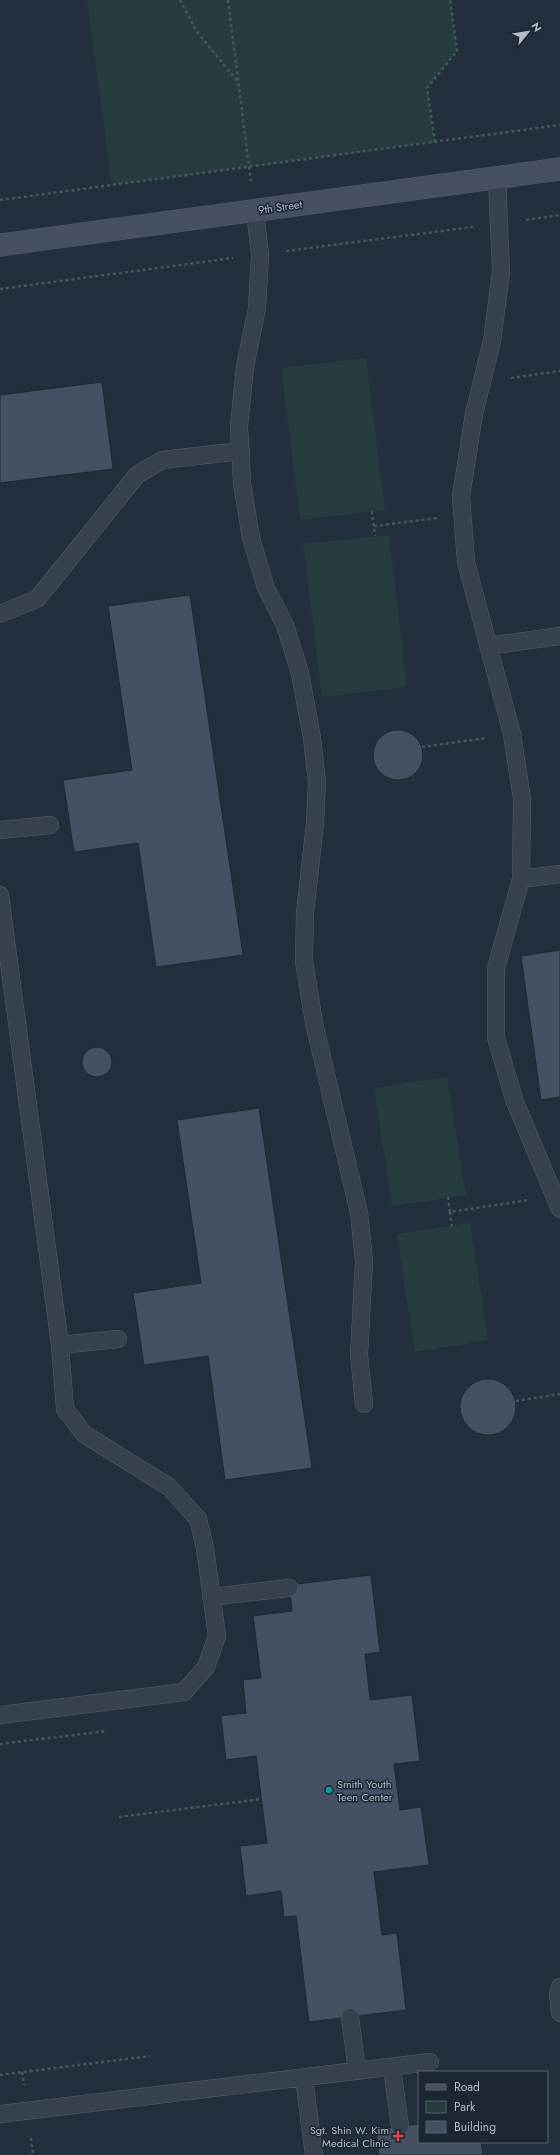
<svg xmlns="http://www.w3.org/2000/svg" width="560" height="2155" font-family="Jost,sans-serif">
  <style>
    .green { fill: #263c3f }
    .building { fill: #455162; stroke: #1f2835 }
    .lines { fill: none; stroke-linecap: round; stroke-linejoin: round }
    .lane-casing { stroke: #565f6c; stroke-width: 18 }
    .secondary-casing { stroke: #565f6c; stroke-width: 23 }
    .path { stroke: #44595c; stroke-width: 2.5; stroke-dasharray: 3 3; stroke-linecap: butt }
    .lane { stroke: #38414e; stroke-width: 17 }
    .secondary { stroke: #465061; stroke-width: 22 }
    .culture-dot { fill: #0f9aa8; stroke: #1d2633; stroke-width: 1.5 }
    .health-dot { fill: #e0444e; stroke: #1d2633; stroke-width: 1.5 }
    .labels { text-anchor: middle; stroke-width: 3; stroke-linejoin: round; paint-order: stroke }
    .street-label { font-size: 11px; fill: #b4bcc9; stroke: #1d2633 }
    .poi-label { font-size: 11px; fill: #b4bcc9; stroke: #1d2633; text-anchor: start }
  </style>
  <rect width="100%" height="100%" fill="#242f3e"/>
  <path class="green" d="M87,0H450L457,51L427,88L435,142L112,185Z
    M366,358L385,510L300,520L281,368Z
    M389,535L407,687L322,697L303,544Z
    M447,1077L466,1195L392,1206L374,1088Z
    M470,1223L488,1340L415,1352L397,1234Z"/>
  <path class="building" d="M102,382L113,469L0,483V395Z
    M190,595L243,955L156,967L138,843L74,852L63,780L132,770L108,606Z
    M373 755a25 25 0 1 1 50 0a25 25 0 1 1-50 0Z
    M560,950V1097L541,1100L521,956Z
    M82 1062a15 15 0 1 1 30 0a15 15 0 1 1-30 0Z
    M259,1108L312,1468L225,1480L208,1356L144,1365L133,1293L201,1283L177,1120Z
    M460 1407a28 28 0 1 1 56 0a28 28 0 1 1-56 0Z
    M371,1575L380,1652L365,1654L370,1700L412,1695L420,1761L394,1764L400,1810L421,1807L429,1865L374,1872L382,1935L397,1933L406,2010L309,2022L296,1916L284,1917L281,1891L246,1896L240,1846L267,1843L256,1756L226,1760L221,1716L246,1713L243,1680L261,1678L253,1616L292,1611L289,1585Z
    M419,2124V2142H481L483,2155H379L376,2129Z"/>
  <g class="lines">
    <g class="lane-casing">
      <path id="lane" d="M497,178L501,272L492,341L474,414L461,496L466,562L512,734L522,799L521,879L496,968V1038L515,1102L560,1209
        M255,211L260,255L257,308L245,367L239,426L242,483L251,538L266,588L285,625L300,673L312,738L317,782L315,823L305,913L304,961L314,1023L359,1213L364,1261L359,1355L364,1404
        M0,614L37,599L137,475L162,460L241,451
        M488,646L560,636
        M0,830L50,825
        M521,879L560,874
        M0,895L60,1345L65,1409L84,1434L169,1487L198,1519L205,1548L217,1636L206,1667L184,1692L0,1715
        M60,1345L118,1339
        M211,1597L289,1588
        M560,1987L558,1995L560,2013
        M350,2017L357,2071
        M392,2067L400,2127
        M304,2078L314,2155
        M0,2114L430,2062"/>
    </g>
    <g class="secondary-casing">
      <path id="secondary" d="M0,245L560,169"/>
    </g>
    <path class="path" d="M180,0L197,32L238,82
      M228,0L251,182
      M435,142L427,88L457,51L450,0
      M0,200L560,125
      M526,220L560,215
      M286,251L473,227
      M0,289L233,258
      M511,378L560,371
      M372,511L375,536
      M374,526L437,518
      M422,747L486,738
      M448,1197L450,1212L529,1200
      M450,1212L452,1226
      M516,1401L560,1394
      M0,1744L107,1731
      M119,1817L261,1799
      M22,2072L24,2085
      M0,2075L150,2056
      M31,2138L33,2155"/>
    <use href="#lane" class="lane"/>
    <use href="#secondary" class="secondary"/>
  </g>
  <circle class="culture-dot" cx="329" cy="1790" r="4"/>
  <path class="health-dot" d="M396 2130h4v4h4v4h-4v4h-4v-4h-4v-4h4z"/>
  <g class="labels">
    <g class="street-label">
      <text transform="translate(280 207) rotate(-8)" y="4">9th Street</text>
    </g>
    <g class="poi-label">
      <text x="337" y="1788">Smith Youth<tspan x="337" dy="13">Teen Center</tspan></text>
      <text x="389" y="2134" text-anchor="end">Sgt. Shin W. Kim<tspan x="389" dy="13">Medical Clinic</tspan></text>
    </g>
  </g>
  <rect x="418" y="2071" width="130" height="72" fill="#1d2633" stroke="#59626f"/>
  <rect x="426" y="2084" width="20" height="6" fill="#465061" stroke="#59626f"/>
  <text x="454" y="2091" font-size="12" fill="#b4bcc9">Road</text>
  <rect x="426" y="2101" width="20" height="12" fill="#263c3f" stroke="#59626f"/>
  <text x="454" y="2111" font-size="12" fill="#b4bcc9">Park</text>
  <rect x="426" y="2121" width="20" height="12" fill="#455162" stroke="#59626f"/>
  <text x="454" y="2131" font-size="12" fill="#b4bcc9">Building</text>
  <g transform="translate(528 32) rotate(60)" stroke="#1d2633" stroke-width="3" paint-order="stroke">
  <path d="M0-3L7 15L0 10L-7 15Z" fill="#b4bcc9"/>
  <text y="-6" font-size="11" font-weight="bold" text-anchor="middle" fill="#b4bcc9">N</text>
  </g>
</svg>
